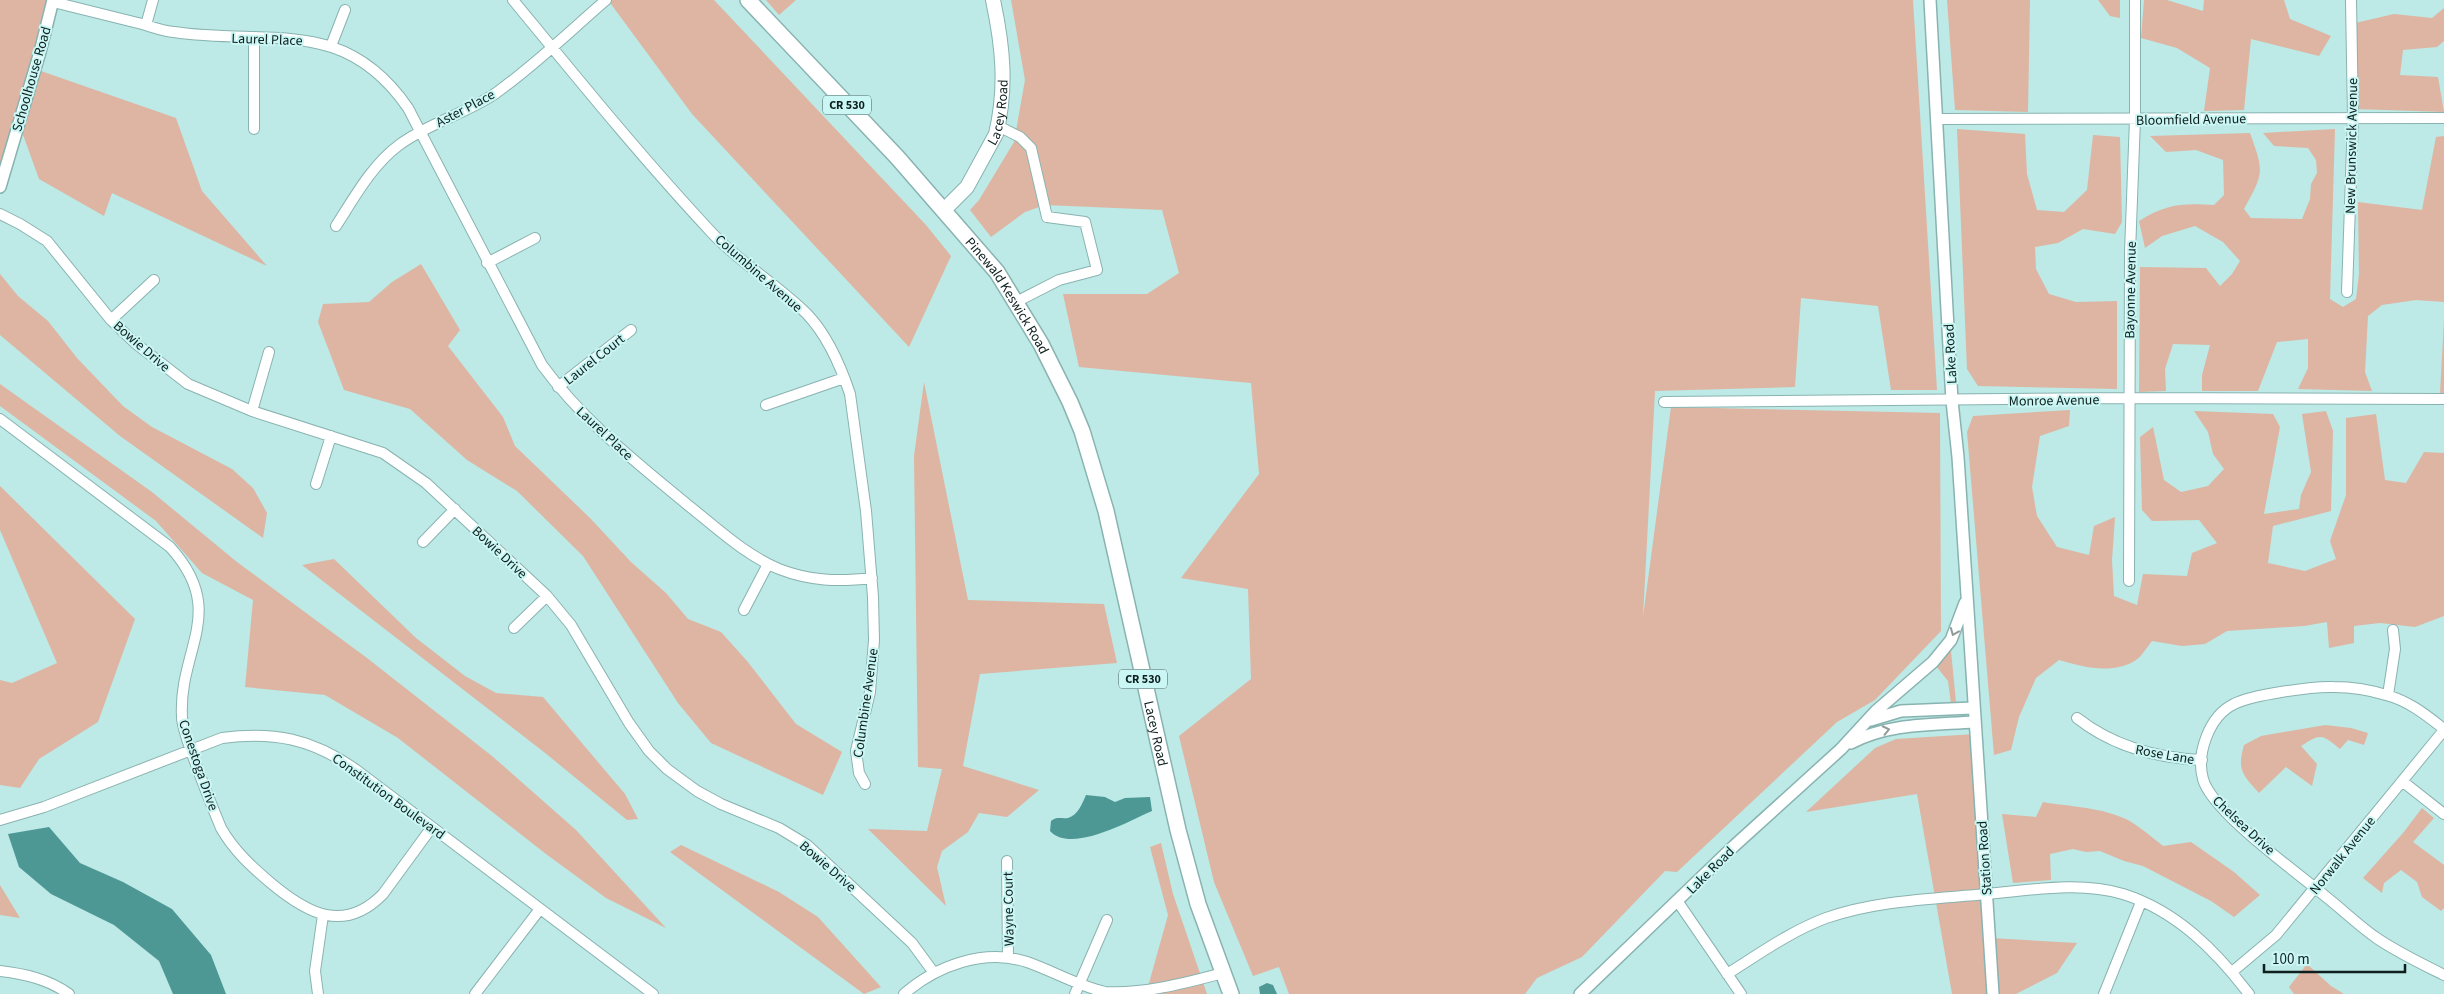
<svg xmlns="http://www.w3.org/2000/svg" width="2444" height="994" font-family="'Source Sans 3',sans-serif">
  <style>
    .green { fill: #deb5a2 }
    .water { fill: #4d9895 }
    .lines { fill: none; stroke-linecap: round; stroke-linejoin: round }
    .minor-casing { stroke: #88b3b0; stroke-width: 12 }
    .tertiary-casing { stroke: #88b3b0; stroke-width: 14 }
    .secondary-casing { stroke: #88b3b0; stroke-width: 16 }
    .primary-casing { stroke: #88b3b0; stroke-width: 18 }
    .minor { stroke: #fff; stroke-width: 10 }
    .tertiary { stroke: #fff; stroke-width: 11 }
    .secondary { stroke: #fff; stroke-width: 14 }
    .primary { stroke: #fff; stroke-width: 15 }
    .oneway { stroke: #939a9a }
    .labels { text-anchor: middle; stroke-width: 4; stroke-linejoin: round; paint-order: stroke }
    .shield { fill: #caf6f4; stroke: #46605e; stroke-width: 1 }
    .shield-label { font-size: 12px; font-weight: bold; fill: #0e1f1e }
    .street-label { font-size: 14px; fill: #0e1f1e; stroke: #caf6f4 }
  </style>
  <rect width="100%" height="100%" fill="#bde9e6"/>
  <path class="green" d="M0,0H52L38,70L176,118L202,191L267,266L112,193L104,216L39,179L22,132L0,179Z
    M608,0H714L926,225L951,256L909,347L692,114Z
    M766,0H796L779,15Z
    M1011,0H1913L1937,390H1891L1878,306L1801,298L1795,387L1655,391L1643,617L1671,407L1940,413L1941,631L1875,700L1837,722L1677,872L1665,871L1582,957L1537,978L1525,994H1289L1279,967L1253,976L1214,882L1179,736L1251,679L1248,589L1181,578L1259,474L1251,383L1079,367L1063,294H1147L1179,273L1162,210L1045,205L1025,212L991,237L970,210L979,200L1014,142L1025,80Z
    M1947,0H2030L2028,112L1955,110Z
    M2098,0H2120V18L2110,16Z
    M2144,0H2167L2203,11L2204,0H2284L2290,19L2331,36L2319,56L2251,39L2244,110L2204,111L2210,68L2177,48L2141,38Z
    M2444,8V41L2437,47L2403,50L2400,75L2438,77L2444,112L2355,109V23L2394,14L2432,18Z
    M1957,129L2025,134L2027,174L2037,210L2064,212L2087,190L2093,135L2120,137L2122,222L2115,234L2083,229L2058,243L2035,247L2036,269L2049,294L2076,302L2117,301V389L1978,386L1967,369Z
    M2335,129L2330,299L2343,307L2356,299L2359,274L2358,202L2422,210L2436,137L2444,136V302L2416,300L2382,305L2368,316L2365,372L2372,391L2298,389L2308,368V339L2277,342L2258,391H2202V375L2210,345L2173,344L2165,369L2166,391L2139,392L2140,267L2206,268L2220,286L2232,274L2240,261L2223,242L2195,226L2162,236L2145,248L2139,221C2166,204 2182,203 2214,205L2224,195L2223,160L2196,150L2166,152L2150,136L2250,133C2264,172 2264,173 2244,209L2251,218L2302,219L2310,199L2311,184L2317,173L2316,160L2308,148L2274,146L2263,133Z
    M421,264L460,330L448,346L503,417L515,446L590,518L631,562L666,593L688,619L721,632L747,661L796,724L842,752L823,795L711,743L678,703L583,556L517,491L467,460L410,409L344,390L318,322L323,304L369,302L392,282Z
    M0,274L18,296L48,321L77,358L123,406L152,427L232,469L253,488L267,513L263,538L120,436L0,335Z
    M2444,320V394H2440Z
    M924,382L968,600L1104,604L1117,663L980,674L963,766L1039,790L1007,817L979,813L968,832L942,851L937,867L946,906L868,829L927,831L942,769L918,767L914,456Z
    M0,384L152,492L237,562L367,658L492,756L576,830L666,928L606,898L546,854L398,738L325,695L245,687L253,600L202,573L156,521L0,406Z
    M2070,410L2069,426L2040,436L2032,487L2037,516L2057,547L2089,555L2094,526L2115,517L2112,560L2114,596L2137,605L2143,574L2187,576L2192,553L2217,543L2199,520L2152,521L2142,510L2140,437L2153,427L2164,480L2181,492L2208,486L2224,469L2213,454L2208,432L2194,411L2273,414L2280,427L2264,514L2299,509L2301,495L2311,472L2302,414L2326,411L2333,431L2331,511L2273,526L2268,563L2305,571L2336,559L2330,541L2346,495V418L2376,414L2385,480L2406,483L2424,452L2444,453V616L2415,627L2380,623L2354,626V643L2329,648L2327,622L2304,626L2227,631L2205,644L2182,646L2152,641C2147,647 2142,656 2136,660C2113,675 2083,667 2059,660L2036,678L2019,717L2011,750L1994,755L1967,432L1973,416Z
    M0,486L135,619L98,722L39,759L20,788L0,785V680L12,683L57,663L0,530Z
    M334,559L416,638L465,676L496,693L543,697L625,794L638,819L627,820L544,752L302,565Z
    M1951,651L1956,702L1954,704H1951L1948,681L1936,666Z
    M2325,725L2351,728L2368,733L2364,745L2348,740L2340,749C2322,734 2321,733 2301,746L2317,764L2312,786L2286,767L2259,793C2242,774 2237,770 2244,745L2261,736Z
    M1975,734L1991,938L2077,943L2057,973L2016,994H1952L1917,794L1806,812L1875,748L1896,739Z
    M2043,802C2072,807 2101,807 2128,820C2140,827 2152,837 2163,846L2191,842L2234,872L2260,895L2234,917L2211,901L2143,866L2124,861L2100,851L2086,852L2073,849L2050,854L2051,880L2013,883L2002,814L2036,817Z
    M2422,808L2434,818L2413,842L2444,865V908L2441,911L2422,897L2417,882L2401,870L2384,883L2382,893L2363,878L2403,833Z
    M1161,843L1173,894L1207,994H1146L1168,915L1150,847Z
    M681,845L779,892L818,917L881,987L864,994L670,852Z
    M0,885L20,918L0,915Z
    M2307,964L2331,986L2344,994H2294L2289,987Z"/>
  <path class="water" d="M1086,795L1105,797L1115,802L1125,798L1150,797L1152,811C1129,821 1071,854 1050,831L1051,821C1057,816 1061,819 1068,818C1078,815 1082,804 1086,795Z
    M49,827L80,863L123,882L172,909L211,955L226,994H173L159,961L114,925L51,894L19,867L8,834Z
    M1267,983L1273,985L1277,994H1260L1259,987Z"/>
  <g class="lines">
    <g class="minor-casing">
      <path id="minor" d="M513,0C578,79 642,158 712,233C740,263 778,285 807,314C827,335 841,367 850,394L866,511L873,597L874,640L870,692L856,751L859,773L865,784
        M53,2C81,9 109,16 138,23C150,26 162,31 174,32C269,46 344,15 408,108L542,365C583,421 636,462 689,506C717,528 745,555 779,569C810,581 838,582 872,578
        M146,25L153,0
        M254,37V129
        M331,46L345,10
        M1937,119L2444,118
        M998,126L1020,137L1031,148L1047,217L1085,222L1097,270L1059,280L1016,302
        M0,214L20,224L47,241L111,320L135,343L188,384L252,411L383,453L426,483L547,596L571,625L629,723L649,751L667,769L697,791L721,804L779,828L807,845L912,943L934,973
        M336,226C354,198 372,165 399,145C429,123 465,114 496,93C535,65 570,31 606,0
        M487,263L535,238
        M2347,292L2353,118L2351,0
        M111,320L154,280
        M558,387L631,330
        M1664,402L2129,398L2444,399
        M766,405L844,378
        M252,411L269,352
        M0,419L170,547C229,612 178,649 182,717C182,724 185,732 187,739C197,769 209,799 221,828C234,851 252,867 272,884C307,913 344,934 383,894L432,827
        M316,484L331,436
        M423,542L455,509
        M2129,581L2130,252L2135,119V0
        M744,610L768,564
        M514,628L547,596
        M2388,695L2395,649L2393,630
        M2077,718C2114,747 2156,758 2202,760
        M2444,729C2426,715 2409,701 2386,695C2370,690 2351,687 2334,687C2313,686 2251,695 2234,704C2209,716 2196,754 2203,779C2211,811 2298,873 2325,896C2343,910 2359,926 2378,939C2399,953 2422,964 2444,975
        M2402,781L2444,814
        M0,820L44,807L222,738C274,731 312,739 355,769L653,994
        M1007,861L1008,958
        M1678,902L1741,994
        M0,971C25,974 48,979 69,994
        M2232,972L2276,935L2444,730
        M1727,974C1759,954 1791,931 1826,918C1877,900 1934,899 1987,894C2032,890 2080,881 2123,894C2177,911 2216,951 2249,994
        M318,994L315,971L323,915
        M475,994L540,909
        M904,994C936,966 984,948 1027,962C1053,971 1078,986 1105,992C1145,994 1185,983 1223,973
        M1075,994L1107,920
        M2104,994L2141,902"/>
    </g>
    <g class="tertiary-casing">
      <path id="tertiary" d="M1930,0L1952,401L1958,457L1993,994
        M0,187L40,52L53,0
        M1871,720L1901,711L1973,708
        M1851,743C1889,723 1932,725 1974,722
        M1580,994L1734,846L1841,749L1876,711L1933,662L1951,640L1965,603"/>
    </g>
    <g class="secondary-casing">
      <g id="secondary">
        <path id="s1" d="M944,210L967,187L996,134C1007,87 1003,47 993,0"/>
      </g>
    </g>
    <g class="primary-casing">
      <g id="primary">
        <path id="s2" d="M748,0L897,157L997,272L1041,344L1070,402L1082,431L1106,511L1178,830L1198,904L1231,994"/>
      </g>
    </g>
    <use href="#minor" class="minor"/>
    <use href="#tertiary" class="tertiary"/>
    <use href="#secondary" class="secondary"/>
    <use href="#primary" class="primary"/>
  </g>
  <defs><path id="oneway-chevron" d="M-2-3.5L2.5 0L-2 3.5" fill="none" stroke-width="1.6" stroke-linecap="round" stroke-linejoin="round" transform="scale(1.25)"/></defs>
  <g class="oneway">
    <use href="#oneway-chevron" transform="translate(1954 632) rotate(112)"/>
    <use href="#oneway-chevron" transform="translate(1886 730) rotate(-12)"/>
  </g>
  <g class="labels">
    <g class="shield">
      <rect x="823" y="95.5" width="48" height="19" rx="4"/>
      <rect x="1119" y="669.5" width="48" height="19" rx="4"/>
    </g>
    <g class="shield-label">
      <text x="847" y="109">CR 530</text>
      <text x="1143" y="683">CR 530</text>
    </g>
    <g class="street-label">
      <text transform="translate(267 39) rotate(2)" y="5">Laurel Place</text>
      <text transform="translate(31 79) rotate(-74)" y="5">Schoolhouse Road</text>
      <text transform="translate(465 108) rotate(-28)" y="5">Aster Place</text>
      <text dy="5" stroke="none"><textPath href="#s1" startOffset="115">Lacey Road</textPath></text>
      <text transform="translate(2191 119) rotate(-1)" y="5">Bloomfield Avenue</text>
      <text transform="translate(2351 146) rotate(-89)" y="5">New Brunswick Avenue</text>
      <text transform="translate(759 273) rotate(41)" y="5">Columbine Avenue</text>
      <text transform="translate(2130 290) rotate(-89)" y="5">Bayonne Avenue</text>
      <text dy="5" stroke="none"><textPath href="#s2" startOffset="394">Pinewald Keswick Road</textPath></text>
      <text transform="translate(142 346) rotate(41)" y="5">Bowie Drive</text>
      <text transform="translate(1950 354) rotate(-93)" y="5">Lake Road</text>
      <text transform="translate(594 359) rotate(-38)" y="5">Laurel Court</text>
      <text transform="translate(2054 400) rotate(-1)" y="5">Monroe Avenue</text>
      <text transform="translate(605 433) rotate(43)" y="5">Laurel Place</text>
      <text transform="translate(500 552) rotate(43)" y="5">Bowie Drive</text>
      <text transform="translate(865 703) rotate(-82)" y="5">Columbine Avenue</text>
      <text dy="5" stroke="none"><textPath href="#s2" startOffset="861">Lacey Road</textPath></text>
      <text transform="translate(2165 754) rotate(10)" y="5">Rose Lane</text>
      <text transform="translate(199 765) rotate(71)" y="5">Conestoga Drive</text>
      <text transform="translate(389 796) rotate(36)" y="5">Constitution Boulevard</text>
      <text transform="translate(2244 825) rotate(43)" y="5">Chelsea Drive</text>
      <text transform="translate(2342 855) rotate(-51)" y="5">Norwalk Avenue</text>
      <text transform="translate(1984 858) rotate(-94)" y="5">Station Road</text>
      <text transform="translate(828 866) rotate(41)" y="5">Bowie Drive</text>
      <text transform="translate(1710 870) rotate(-45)" y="5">Lake Road</text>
      <text transform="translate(1008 909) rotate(-91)" y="5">Wayne Court</text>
    </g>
  </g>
  <path d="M2264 964v8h141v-8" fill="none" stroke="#0e1f1e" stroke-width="2.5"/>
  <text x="2272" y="964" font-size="15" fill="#0e1f1e" stroke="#caf6f4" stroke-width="4" paint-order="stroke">100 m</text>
</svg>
